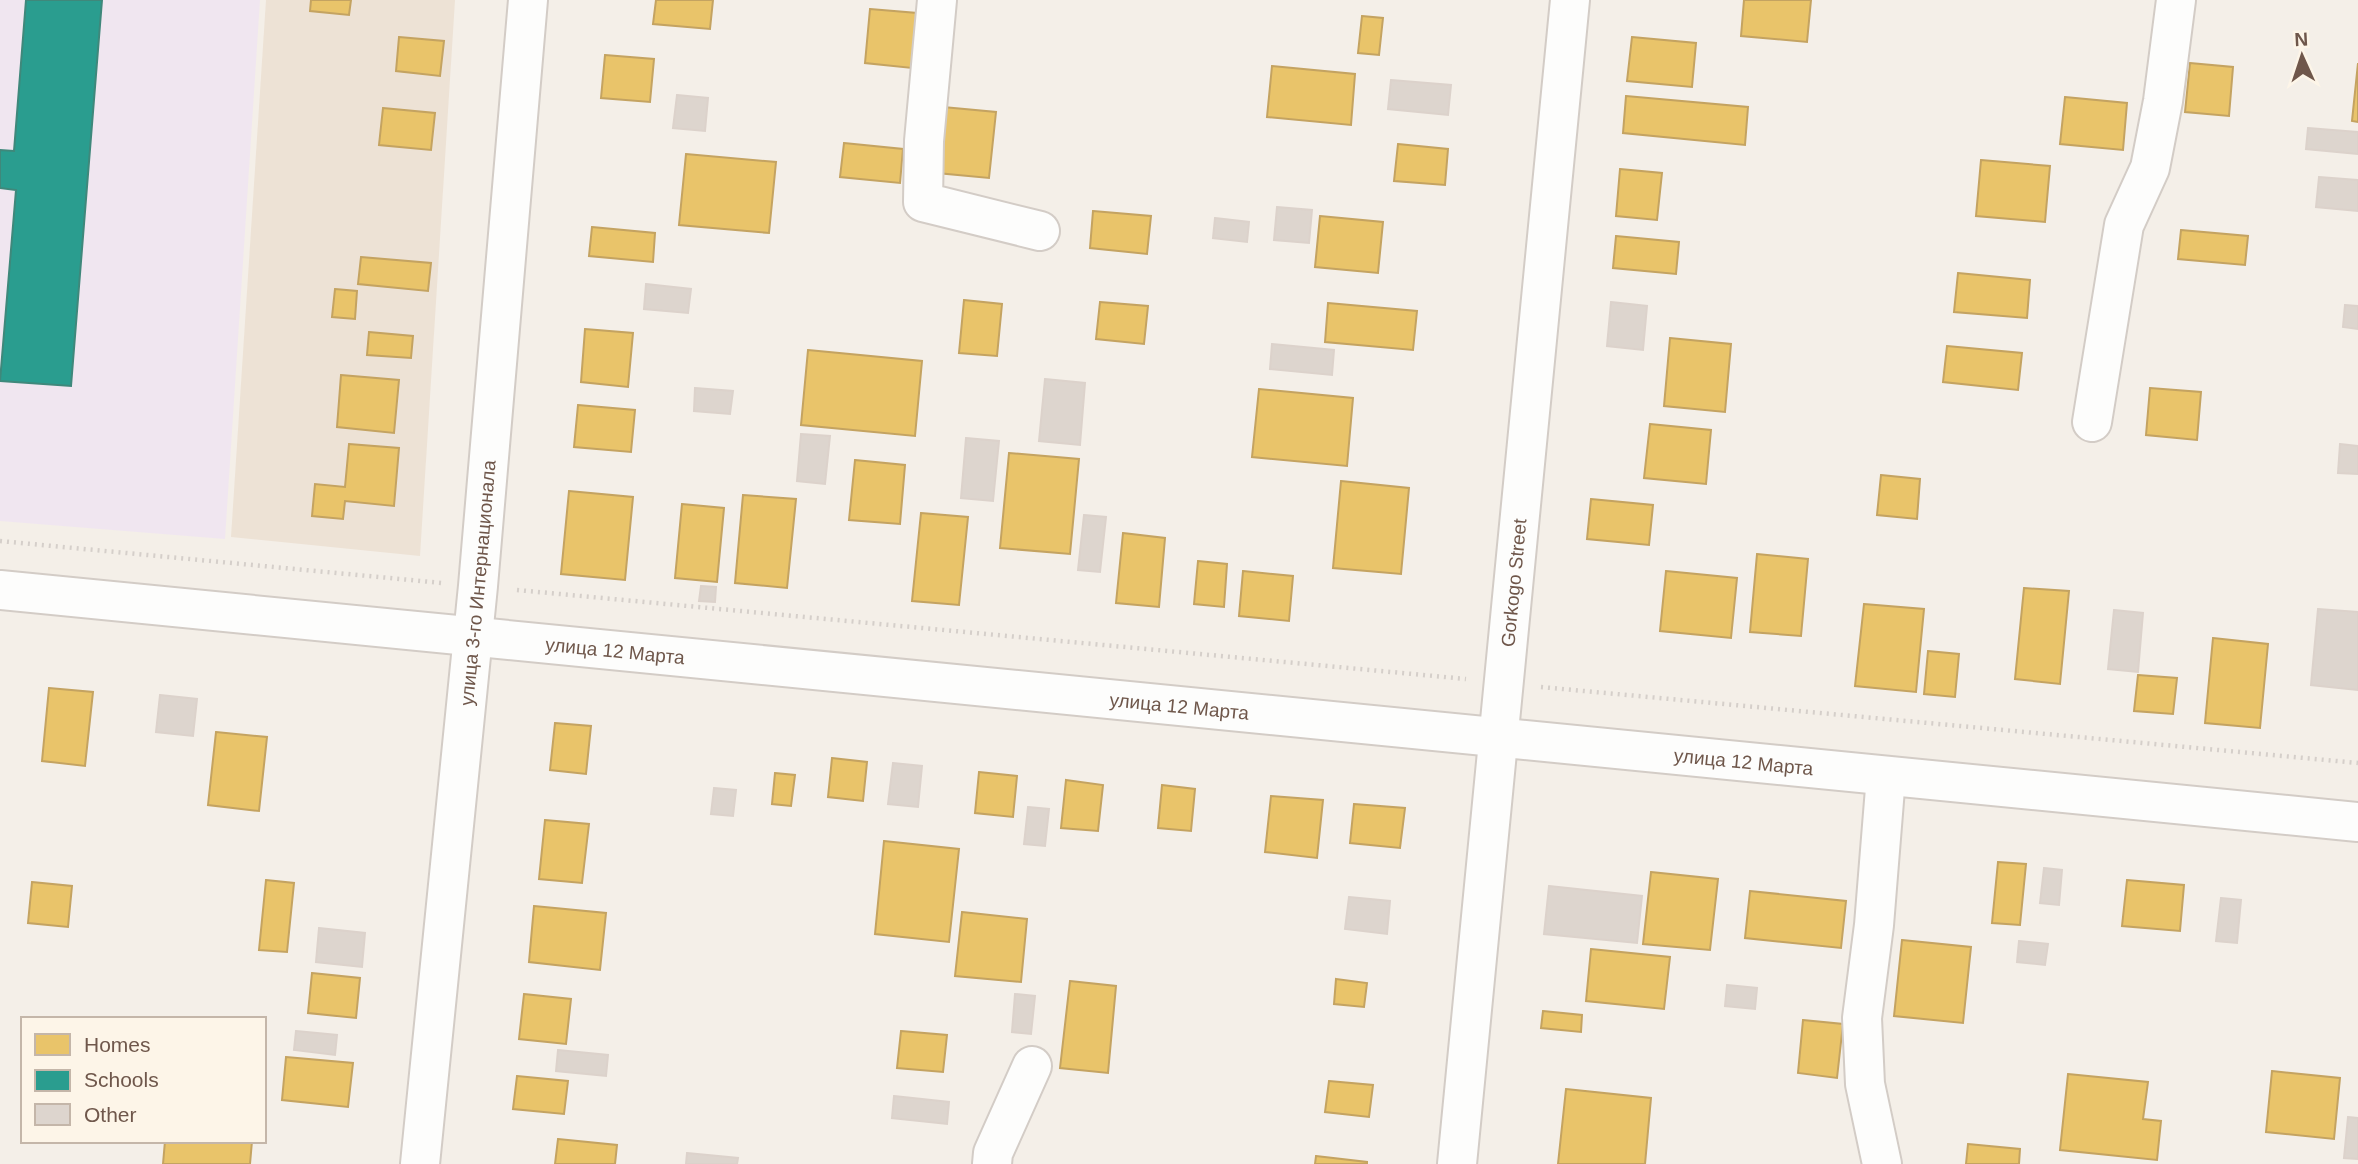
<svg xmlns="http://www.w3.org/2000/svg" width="2358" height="1164" font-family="Arial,sans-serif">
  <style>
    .residential { fill: #ede2d5 }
    .education { fill: #f0e6f0 }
    .homes { fill: #e9c46a; stroke: #c4a361; stroke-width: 2 }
    .schools { fill: #2a9d8f; stroke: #3f887b; stroke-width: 2 }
    .building { fill: #ddd5ce; stroke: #dcd2cb; stroke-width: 2 }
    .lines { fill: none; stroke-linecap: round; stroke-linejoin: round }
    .minor-casing { stroke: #d3ccc6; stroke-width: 42 }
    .path { stroke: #d5cfca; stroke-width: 4.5; stroke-dasharray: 2 5; stroke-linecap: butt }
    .minor { stroke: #fdfdfc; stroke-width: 38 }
    .labels { text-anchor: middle; stroke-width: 7; stroke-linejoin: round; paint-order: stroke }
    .street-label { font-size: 19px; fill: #6f574b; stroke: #fdf5e8 }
  </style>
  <rect width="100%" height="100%" fill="#f4efe8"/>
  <path class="residential" d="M266,0H455L420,556L231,537Z"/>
  <path class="education" d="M0,0H260L225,539L0,521Z"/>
  <path class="homes" d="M311,0H351L349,15L310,11Z
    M656,0H713L710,29L653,24Z
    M1744,0H1811L1807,42L1741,36Z
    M870,9L917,13L912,68L865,63Z
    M1362,16L1383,18L1379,55L1358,53Z
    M399,37L444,41L440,76L396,71Z
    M1632,37L1696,43L1692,87L1627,81Z
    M605,55L654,59L650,102L601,98Z
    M2190,63L2233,67L2229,116L2185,112Z
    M2358,63V122L2352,121Z
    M1272,66L1355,74L1351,125L1267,117Z
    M1626,96L1748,107L1745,145L1623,133Z
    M2065,97L2127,103L2123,150L2060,144Z
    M943,107L996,112L989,178L937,173Z
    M383,108L435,113L431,150L379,145Z
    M844,143L903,149L900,183L840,177Z
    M1398,144L1448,149L1445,185L1394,181Z
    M686,154L776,162L769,233L679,225Z
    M1981,160L2050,166L2045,222L1976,216Z
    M1620,169L1662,173L1657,220L1616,216Z
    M1093,211L1151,216L1147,254L1090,248Z
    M1320,216L1383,222L1378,273L1315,267Z
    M592,227L655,233L653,262L589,256Z
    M2181,230L2248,236L2245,265L2178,259Z
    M1616,236L1679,242L1676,274L1613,268Z
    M361,257L431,263L428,291L358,284Z
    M1958,273L2030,280L2027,318L1954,312Z
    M335,289L357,291L355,319L332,317Z
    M964,300L1002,304L997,356L959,353Z
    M1100,302L1148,306L1144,344L1096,339Z
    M1328,303L1417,311L1413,350L1325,342Z
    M585,329L633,333L628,387L581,382Z
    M369,332L413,336L411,358L367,355Z
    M1670,338L1731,344L1725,412L1664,406Z
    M1947,346L2022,353L2018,390L1943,382Z
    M808,350L922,361L915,436L801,425Z
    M341,375L399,380L394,433L337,427Z
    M2150,388L2201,392L2197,440L2146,435Z
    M1259,389L1353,398L1347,466L1252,457Z
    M578,405L635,410L631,452L574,447Z
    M1650,424L1711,430L1706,484L1644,478Z
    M349,444L399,448L394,506L345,501L343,519L312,516L315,484L345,487Z
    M1009,453L1079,459L1070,554L1000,548Z
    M855,460L905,465L900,524L849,520Z
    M1881,475L1920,479L1917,519L1877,515Z
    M1341,481L1409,488L1401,574L1333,568Z
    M569,491L633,497L625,580L561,574Z
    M743,495L796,499L787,588L735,583Z
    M1591,499L1653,505L1649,545L1587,539Z
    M682,504L724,508L717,582L675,578Z
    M921,513L968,517L959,605L912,601Z
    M1123,533L1165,538L1159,607L1116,603Z
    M1757,554L1808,559L1801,636L1750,632Z
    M1198,561L1227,564L1224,607L1194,604Z
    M1243,571L1293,576L1289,621L1239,616Z
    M1666,571L1737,578L1731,638L1660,631Z
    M2024,588L2069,591L2060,684L2015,679Z
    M1864,604L1924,609L1916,692L1855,686Z
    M2213,638L2268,644L2260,728L2205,723Z
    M1928,651L1959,654L1955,697L1924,694Z
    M2138,675L2177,678L2173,714L2134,711Z
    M49,688L93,692L85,766L42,761Z
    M555,723L591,726L586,774L550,770Z
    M216,732L267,737L259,811L208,805Z
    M832,758L867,762L863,801L828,797Z
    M979,772L1017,776L1013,817L975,813Z
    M775,773L795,775L791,806L772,804Z
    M1066,780L1103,785L1098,831L1061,828Z
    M1162,785L1195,789L1191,831L1158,828Z
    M1271,796L1323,800L1317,858L1265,852Z
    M1354,804L1405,808L1400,848L1350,843Z
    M545,820L589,824L582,883L539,879Z
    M884,841L959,849L949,942L875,934Z
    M1998,862L2026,864L2020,925L1992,923Z
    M1651,872L1718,879L1710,950L1643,944Z
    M266,880L294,883L287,952L259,950Z
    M2127,880L2184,885L2180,931L2122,926Z
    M32,882L72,886L68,927L28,923Z
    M1750,891L1846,901L1841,948L1745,938Z
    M534,906L606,913L600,970L529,962Z
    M962,912L1027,919L1021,982L955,976Z
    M1902,940L1971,947L1963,1023L1894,1016Z
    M1591,949L1670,957L1664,1009L1586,1001Z
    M312,973L360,978L356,1018L308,1013Z
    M1336,979L1367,983L1364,1007L1334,1004Z
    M1070,981L1116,986L1108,1073L1060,1068Z
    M524,994L571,999L566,1044L519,1039Z
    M1543,1011L1582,1015L1581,1032L1541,1028Z
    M1803,1020L1843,1024L1837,1078L1798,1073Z
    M901,1031L947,1035L943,1072L897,1068Z
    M286,1057L353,1063L348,1107L282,1100Z
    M2272,1071L2340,1078L2334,1139L2266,1132Z
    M2068,1074L2148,1082L2143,1119L2161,1121L2157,1160L2060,1150Z
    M517,1076L568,1081L564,1114L513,1109Z
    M1329,1081L1373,1085L1369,1117L1325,1112Z
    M1566,1089L1651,1098L1645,1164H1558Z
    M558,1139L617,1145L615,1164H555Z
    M165,1141H252L250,1164H163Z
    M1968,1144L2020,1149L2019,1164H1966Z
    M1316,1156L1367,1162V1164H1315Z"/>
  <path class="schools" d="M26,0H102L71,386L0,381L16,190L0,188V150L14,151Z"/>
  <path class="building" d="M1391,80L1451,85L1448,115L1388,109Z
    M677,95L708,98L705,131L673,128Z
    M2308,128L2358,132V154L2306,149Z
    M2319,177L2358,180V211L2316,207Z
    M1277,207L1312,210L1309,243L1274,240Z
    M1215,218L1249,222L1247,242L1213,238Z
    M646,284L691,289L688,313L644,309Z
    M1611,302L1647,306L1643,350L1607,346Z
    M2345,305L2358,306V329L2343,327Z
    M1272,344L1334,350L1332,375L1270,369Z
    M1045,379L1085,383L1080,445L1039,441Z
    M695,388L733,391L730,414L694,411Z
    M801,434L830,436L825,484L797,481Z
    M966,438L999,441L993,501L961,498Z
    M2340,444L2358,446V474L2338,473Z
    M1084,515L1106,517L1100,572L1078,570Z
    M701,586L716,587L715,602L699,601Z
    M2318,609L2358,612V690L2311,685Z
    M2114,610L2143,613L2138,672L2108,669Z
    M160,695L197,699L193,736L156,732Z
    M893,763L922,766L918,807L888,804Z
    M714,788L736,790L733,816L711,814Z
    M1028,807L1049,809L1045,846L1024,844Z
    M2044,868L2062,870L2059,905L2040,903Z
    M1549,886L1642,896L1637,943L1544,934Z
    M1349,897L1390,901L1387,934L1345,929Z
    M2221,898L2241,900L2237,943L2216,941Z
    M319,928L365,933L362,967L316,962Z
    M2019,941L2048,944L2045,965L2017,962Z
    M1727,985L1757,988L1755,1009L1725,1006Z
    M1015,994L1035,996L1031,1034L1012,1032Z
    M296,1031L337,1035L335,1055L294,1050Z
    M558,1050L608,1055L606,1076L556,1071Z
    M894,1096L949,1102L947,1124L892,1118Z
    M2348,1117L2358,1118V1159L2344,1158Z
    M687,1153L738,1158L737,1164H686Z"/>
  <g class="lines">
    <g class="minor-casing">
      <g id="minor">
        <path d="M937,0L924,141L923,202L1040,231"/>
        <path d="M2092,422L2124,225L2150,168L2163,101L2176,0"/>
        <path id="s1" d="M0,590L2358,822"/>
        <path id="s2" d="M420,1164L478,586L528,0"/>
        <path d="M992,1164L993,1153L1032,1066"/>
        <path id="s3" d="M1457,1164L1570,0"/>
        <path d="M1882,1164L1865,1084L1862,1018L1874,925L1886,776"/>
      </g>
    </g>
    <path class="path" d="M0,541L442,583
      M517,590L1466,679
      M1541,687L2358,763"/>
    <use href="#minor" class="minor"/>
  </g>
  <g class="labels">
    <g class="street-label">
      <text dy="7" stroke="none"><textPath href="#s2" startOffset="584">улица 3-го Интернационала</textPath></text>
      <text dy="7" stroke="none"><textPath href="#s3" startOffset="584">Gorkogo Street</textPath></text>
      <text dy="7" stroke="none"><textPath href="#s1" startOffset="618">улица 12 Марта</textPath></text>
      <text dy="7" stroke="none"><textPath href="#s1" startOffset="1185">улица 12 Марта</textPath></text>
      <text dy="7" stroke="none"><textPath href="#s1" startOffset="1752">улица 12 Марта</textPath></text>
    </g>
  </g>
  <rect x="21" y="1017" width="245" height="126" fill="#fdf5e8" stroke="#c4b6a9" stroke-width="2"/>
  <rect x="35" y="1034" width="35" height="21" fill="#e9c46a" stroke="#c4b6a9" stroke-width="2"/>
  <text x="84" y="1052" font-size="21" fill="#6f574b">Homes</text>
  <rect x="35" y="1070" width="35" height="21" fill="#2a9d8f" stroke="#c4b6a9" stroke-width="2"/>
  <text x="84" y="1087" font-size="21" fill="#6f574b">Schools</text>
  <rect x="35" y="1104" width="35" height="21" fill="#ddd5ce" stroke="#c4b6a9" stroke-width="2"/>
  <text x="84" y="1122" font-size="21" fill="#6f574b">Other</text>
  <g transform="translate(2302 56) rotate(357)" stroke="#fdf5e8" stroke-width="5" paint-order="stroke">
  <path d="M0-5L12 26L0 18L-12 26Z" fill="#6f574b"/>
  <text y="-10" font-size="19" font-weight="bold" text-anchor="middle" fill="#6f574b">N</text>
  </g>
</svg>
